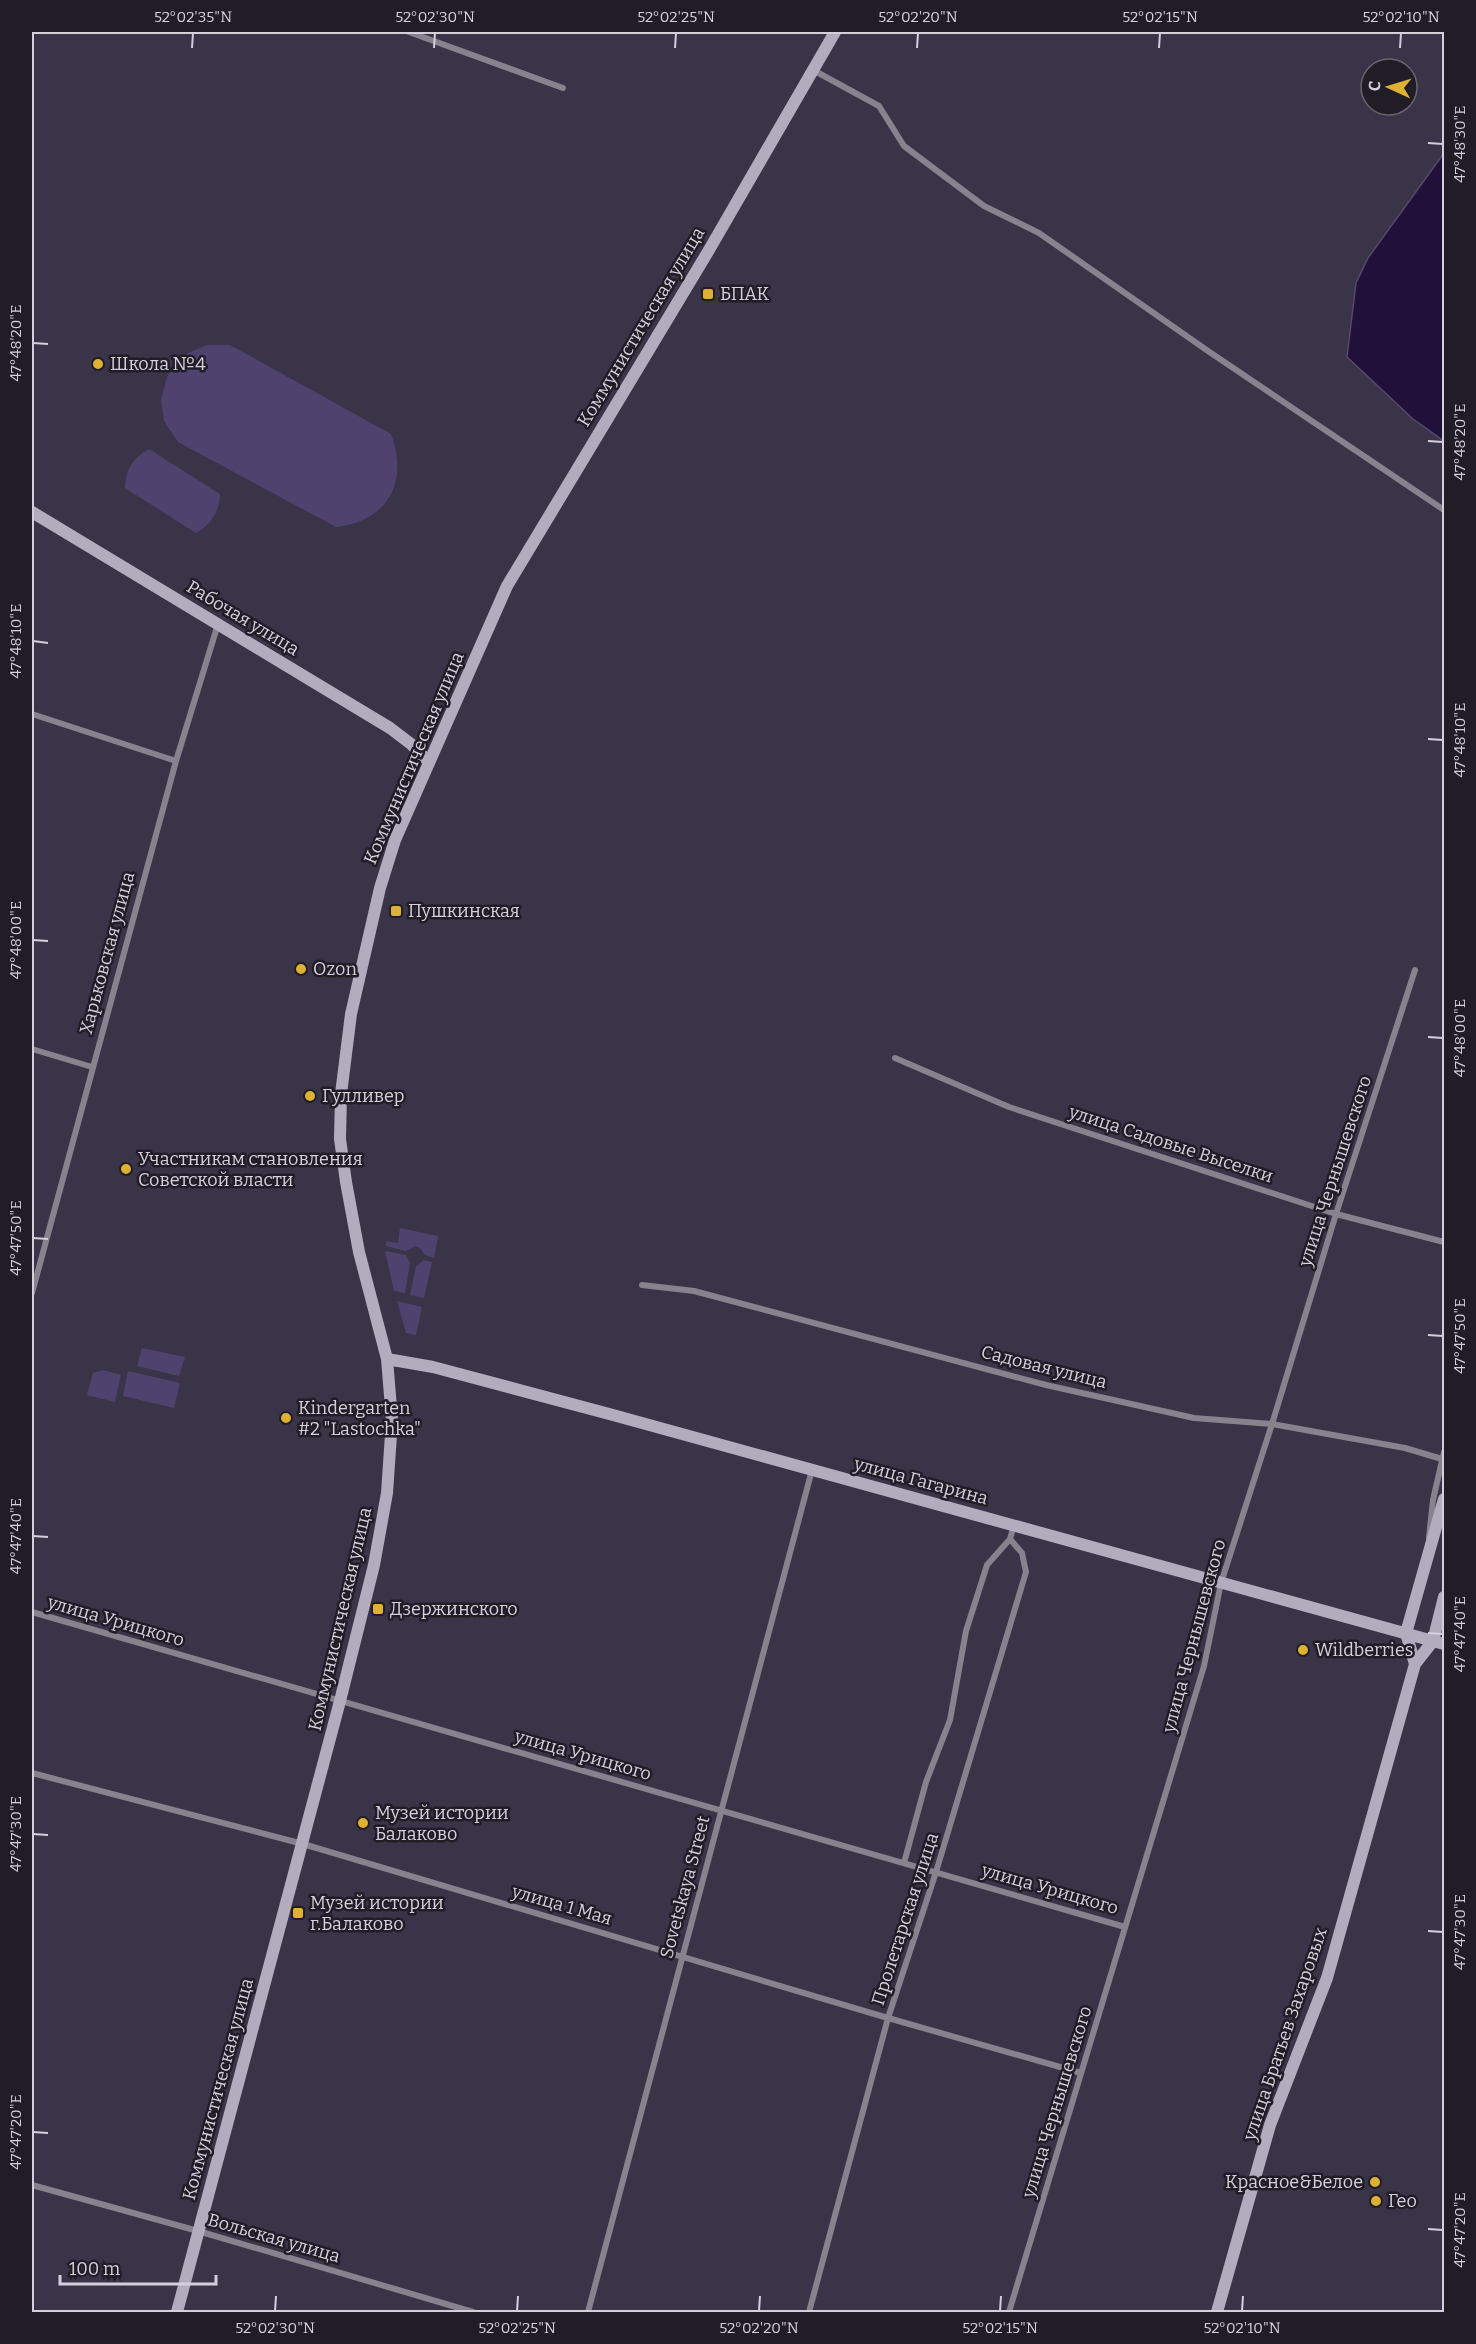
<svg xmlns="http://www.w3.org/2000/svg" width="1476" height="2344" font-family="Bitter,serif">
  <style>
    .green { fill: #50426e }
    .water { fill: #21103a; stroke: #56496b; stroke-width: 1.5 }
    .lines { fill: none; stroke-linecap: round; stroke-linejoin: round }
    .street { stroke: #86838e; stroke-width: 6 }
    .secondary { stroke: #b1adbe; stroke-width: 12 }
    .ticks { fill: none; stroke: #d3cfdd; stroke-width: 2 }
    .poi-dot { fill: #deb133; stroke: #201d27; stroke-width: 2 }
    .labels { text-anchor: middle; stroke-width: 5; stroke-linejoin: round; paint-order: stroke }
    .poi-label { font-size: 18px; fill: #d3cfdd; stroke: #201d27; text-anchor: start }
    .street-label { font-size: 18px; fill: #d3cfdd; stroke: #201d27 }
    .neatline { fill: none; stroke: #d3cfdd; stroke-width: 2 }
    .ticks-label { font-size: 15px; text-anchor: middle; fill: #d3cfdd }
  </style>
  <rect width="100%" height="100%" fill="#3a3449"/>
  <path class="green" d="M207,345H230L391,434C409,482 388,521 336,527L178,442L164,421L161,399L168,374L186,354Z
    M149,449L220,494C219,512 212,524 196,533L125,488C126,469 133,458 149,449Z
    M400,1228L438,1236L434,1258L425,1255L420,1248L415,1246L406,1251L386,1246V1241L398,1243Z
    M385,1251L406,1255L410,1263L405,1293L394,1291Z
    M424,1260L432,1262L424,1298L410,1295L416,1266Z
    M397,1301L422,1307L416,1335L406,1333Z
    M142,1348L185,1357L179,1376L137,1366Z
    M103,1370L121,1375L115,1402L87,1395L93,1373Z
    M128,1371L180,1383L174,1408L123,1396Z"/>
  <path class="water" d="M1444,153V441L1413,419L1347,357L1356,283L1368,258Z"/>
  <g class="lines">
    <path class="street" d="M409,32L563,88
      M813,70L879,106L904,146L984,206L1039,233L1208,351L1444,510
      M32,714L176,761
      M32,1049L92,1067
      M895,1058L1009,1107L1336,1214L1444,1242
      M642,1285L694,1291L1046,1385L1194,1418L1272,1424L1405,1448L1442,1459
      M32,1293L176,761L218,624
      M1429,1537L1433,1500L1444,1452
      M32,1612L1125,1927
      M32,1773L303,1844L888,2018L1081,2073
      M904,1863L926,1782L950,1720L966,1631L987,1565L1010,1539
      M32,2185L198,2231L473,2312
      M588,2312L812,1470
      M809,2312L888,2018L936,1872L1026,1572L1022,1553L1010,1539L1014,1525
      M1009,2312L1204,1666L1221,1583L1272,1424L1336,1214L1415,970"/>
    <path class="secondary" d="M32,512L390,728L411,744L429,762
      M387,1359L433,1367L613,1415L1444,1644
      M1406,1633L1444,1499
      M1406,1633L1415,1664
      M177,2312L340,1701L374,1565L387,1493L392,1420L387,1359L359,1252L346,1182L340,1139L341,1094L351,1014L380,888L395,840L507,586L709,250L835,32
      M1217,2312L1270,2125L1327,1978L1415,1664L1433,1641L1444,1597"/>
  </g>
  <path class="ticks" d="M192,48L193,33M434,48L435,33M675,48L676,33M917,48L918,33M1159,48L1160,33M1400,48L1401,33M1428,143L1443,144M33,343L48,344M1428,441L1443,442M33,641L48,643M1428,739L1443,740M33,940L48,941M1428,1037L1443,1038M33,1238L48,1239M1428,1335L1443,1336M33,1536L48,1537M1428,1633L1443,1634M33,1834L48,1835M1428,1931L1443,1932M33,2132L48,2133M1428,2229L1443,2230M275,2311L276,2296M517,2311L518,2296M759,2311L760,2296M1000,2311L1001,2296M1242,2311L1243,2296"/>
  <g class="poi-dot">
    <rect x="702" y="288" width="12" height="12" rx="3"/>
    <circle cx="98" cy="364" r="6"/>
    <rect x="390" y="905" width="12" height="12" rx="3"/>
    <circle cx="301" cy="969" r="6"/>
    <circle cx="310" cy="1096" r="6"/>
    <circle cx="126" cy="1169" r="6"/>
    <circle cx="286" cy="1418" r="6"/>
    <rect x="372" y="1603" width="12" height="12" rx="3"/>
    <circle cx="1303" cy="1650" r="6"/>
    <circle cx="363" cy="1823" r="6"/>
    <rect x="292" y="1907" width="12" height="12" rx="3"/>
    <circle cx="1375" cy="2182" r="6"/>
    <circle cx="1376" cy="2201" r="6"/>
  </g>
  <g class="labels">
    <g class="poi-label">
      <text x="720" y="300">БПАК</text>
      <text x="110" y="370">Школа №4</text>
      <text x="408" y="917">Пушкинская</text>
      <text x="313" y="975">Ozon</text>
      <text x="322" y="1102">Гулливер</text>
      <text x="138" y="1165">Участникам становления<tspan x="138" dy="21">Советской власти</tspan></text>
      <text x="298" y="1414">Kindergarten<tspan x="298" dy="21">#2 "Lastochka"</tspan></text>
      <text x="390" y="1615">Дзержинского</text>
      <text x="1315" y="1656">Wildberries</text>
      <text x="375" y="1819">Музей истории<tspan x="375" dy="21">Балаково</tspan></text>
      <text x="310" y="1909">Музей истории<tspan x="310" dy="21">г.Балаково</tspan></text>
      <text x="1363" y="2188" text-anchor="end">Красное&amp;Белое</text>
      <text x="1388" y="2207">Гео</text>
    </g>
    <g class="street-label">
      <text transform="translate(641 327) rotate(-59)" y="6">Коммунистическая улица</text>
      <text transform="translate(243 618) rotate(31)" y="6">Рабочая улица</text>
      <text transform="translate(414 758) rotate(-67)" y="6">Коммунистическая улица</text>
      <text transform="translate(107 953) rotate(-75)" y="6">Харьковская улица</text>
      <text transform="translate(1171 1144) rotate(18)" y="6">улица Садовые Выселки</text>
      <text transform="translate(1335 1171) rotate(-72)" y="6">улица Чернышевского</text>
      <text transform="translate(1044 1367) rotate(14)" y="6">Садовая улица</text>
      <text transform="translate(921 1481) rotate(15)" y="6">улица Гагарина</text>
      <text transform="translate(340 1619) rotate(-77)" y="6">Коммунистическая улица</text>
      <text transform="translate(116 1621) rotate(16)" y="6">улица Урицкого</text>
      <text transform="translate(1194 1636) rotate(-75)" y="6">улица Чернышевского</text>
      <text transform="translate(583 1755) rotate(16)" y="6">улица Урицкого</text>
      <text transform="translate(685 1887) rotate(-75)" y="6">Sovetskaya Street</text>
      <text transform="translate(1050 1889) rotate(16)" y="6">улица Урицкого</text>
      <text transform="translate(562 1905) rotate(16)" y="6">улица 1 Мая</text>
      <text transform="translate(905 1919) rotate(-72)" y="6">Пролетарская улица</text>
      <text transform="translate(1285 2034) rotate(-71)" y="6">улица Братьев Захаровых</text>
      <text transform="translate(218 2089) rotate(-75)" y="6">Коммунистическая улица</text>
      <text transform="translate(1057 2102) rotate(-73)" y="6">улица Чернышевского</text>
      <text transform="translate(274 2238) rotate(16)" y="6">Вольская улица</text>
    </g>
  </g>
  <rect width="1476" height="2344" fill="none" stroke="#201d27" stroke-width="66"/>
  <g transform="translate(1389 87) rotate(274)"><circle r="28" fill="#201d27" stroke="#686470" stroke-width="1.5"/>
  <path d="M0-4.5L10 22L0 15L-10 22Z" fill="#deb133"/>
  <text y="-9" font-size="16" font-weight="bold" text-anchor="middle" fill="#d3cfdd">С</text>
  </g>
  <path d="M60 2275v9h156v-9" fill="none" stroke="#d3cfdd" stroke-width="3"/>
  <text x="69" y="2275" font-size="18" fill="#d3cfdd" stroke="#201d27" stroke-width="4.5" paint-order="stroke">100 m</text>
  <rect x="33" y="33" width="1410" height="2278" class="neatline"/>
  <g class="ticks-label">
    <text x="193" y="22">52°02'35"N</text>
    <text x="435" y="22">52°02'30"N</text>
    <text x="676" y="22">52°02'25"N</text>
    <text x="918" y="22">52°02'20"N</text>
    <text x="1160" y="22">52°02'15"N</text>
    <text x="1401" y="22">52°02'10"N</text>
    <text transform="translate(1460 144) rotate(-90)" y="5">47°48'30"E</text>
    <text transform="translate(16 343) rotate(-90)" y="5">47°48'20"E</text>
    <text transform="translate(1460 442) rotate(-90)" y="5">47°48'20"E</text>
    <text transform="translate(16 641) rotate(-90)" y="5">47°48'10"E</text>
    <text transform="translate(1460 740) rotate(-90)" y="5">47°48'10"E</text>
    <text transform="translate(16 940) rotate(-90)" y="5">47°48'00"E</text>
    <text transform="translate(1460 1038) rotate(-90)" y="5">47°48'00"E</text>
    <text transform="translate(16 1238) rotate(-90)" y="5">47°47'50"E</text>
    <text transform="translate(1460 1336) rotate(-90)" y="5">47°47'50"E</text>
    <text transform="translate(16 1536) rotate(-90)" y="5">47°47'40"E</text>
    <text transform="translate(1460 1634) rotate(-90)" y="5">47°47'40"E</text>
    <text transform="translate(16 1834) rotate(-90)" y="5">47°47'30"E</text>
    <text transform="translate(1460 1932) rotate(-90)" y="5">47°47'30"E</text>
    <text transform="translate(16 2132) rotate(-90)" y="5">47°47'20"E</text>
    <text transform="translate(1460 2230) rotate(-90)" y="5">47°47'20"E</text>
    <text x="275" y="2333">52°02'30"N</text>
    <text x="517" y="2333">52°02'25"N</text>
    <text x="759" y="2333">52°02'20"N</text>
    <text x="1000" y="2333">52°02'15"N</text>
    <text x="1242" y="2333">52°02'10"N</text>
  </g>
</svg>
